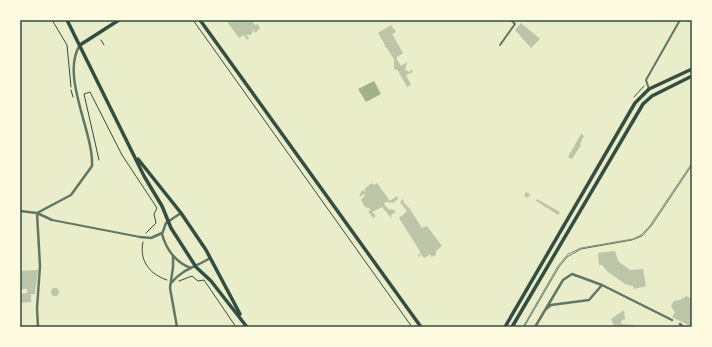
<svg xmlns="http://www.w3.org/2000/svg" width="712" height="347" font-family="Lato,sans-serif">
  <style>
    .water { fill: #a3b18a }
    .building { fill: #bcc5a7 }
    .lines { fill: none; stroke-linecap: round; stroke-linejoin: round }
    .path { stroke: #344e41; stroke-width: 1 }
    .service { stroke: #617663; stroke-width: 1 }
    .pedestrian { stroke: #617663; stroke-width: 2 }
    .minor { stroke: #617663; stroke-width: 2.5 }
    .secondary { stroke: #344e41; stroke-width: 3.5 }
    .tram { stroke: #7c8e77; stroke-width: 1 }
    .neatline { fill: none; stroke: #344e41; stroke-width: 1.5 }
  </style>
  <rect width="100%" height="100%" fill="#e9edc9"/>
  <path class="water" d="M374,81L381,94L366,102L358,89Z"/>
  <path class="building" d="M226,20H252L255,25L258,24L260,29L255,33L253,30L251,35H246L249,38L247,40L244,35L239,38Z
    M521,23L540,39L531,48L515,30Z
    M391,25L396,32L392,34L403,53L396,58L401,66L407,62L405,70L410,72L411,69L413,72L406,75L411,85L407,87L397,69L395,70L394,68V59L386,47L384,46L385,45L378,33Z
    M581,134L584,136L580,144L581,145L572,159L568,157Z
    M372,183L374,185L377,183L390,201L397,196L398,199L393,203L386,202L384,204L388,209L394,210L396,212L391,215L392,219L382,207L372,212L376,216L373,218L368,211L371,210L369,208L365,207L361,200L365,195L364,194L359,197L362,190L366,192L364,189Z
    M524.5 195a2.5 2.5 0 1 1 5 0a2.5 2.5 0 1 1-5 0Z
    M403,199L404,203L410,209L422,228L427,226L442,246L443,245L436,251V255L431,257V254L424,258L421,254L419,257L418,255L421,253L399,218L407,211L400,202Z
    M537,199L560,212L558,215L536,201Z
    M615,251L618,261L630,270L643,269L646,286L634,289L633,286L625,284L608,272L602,265H599L598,253Z
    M38,270L35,294H31V302L20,303V294L27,293V289H20V271Z
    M51 292a4 4 0 1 1 8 0a4 4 0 1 1-8 0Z
    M692,293V327L672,317L675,313L671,306L674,301L680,300L686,296L690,298Z
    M624,310L625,319L621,321V324L634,325V327H617V324L614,326L611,319Z"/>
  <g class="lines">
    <path class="path" d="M52,20L67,45L71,87
      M193,20L412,327
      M101,40L104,45
      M71,90L73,97
      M634,97L644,86
      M99,160L84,94L90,92L122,155L157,208L154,214L156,223L146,233
      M143,242C139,260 149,274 167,280
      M179,281L192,276L198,281L204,280L236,327"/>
    <path class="service" d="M524,327L559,267L567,257L581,249L632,240L642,236L652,225L692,165"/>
    <path class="pedestrian" d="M685,20L692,21
      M500,45L515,24L511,20
      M649,89L646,80L680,20
      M52,220L140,237"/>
    <path class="minor" d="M20,211L37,213L52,220
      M37,213L71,195L92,166C94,133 60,75 80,45
      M37,213L40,266L37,308L38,327
      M181,213L166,223L162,234C166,249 176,263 191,268
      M140,237L151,238L162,233
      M173,257V267L170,288L177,327
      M172,282C181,270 198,266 210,258
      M546,309L551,305L589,300L602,285
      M680,324L682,326
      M535,327L563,280L572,274L602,285L672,320"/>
    <path class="secondary" d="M67,20L144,176L162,206L171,228L196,267L211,281L247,327
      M200,20L421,327
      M80,45L119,20
      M138,159L181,213L206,250L240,314
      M505,327L635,103L649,89L692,69
      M512,327L643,104L652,96L692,76"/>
    <path class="tram" d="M523,327L558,266L568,254L581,248L633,239L641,235L649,227L692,163"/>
  </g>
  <rect width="712" height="347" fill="none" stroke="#fefae0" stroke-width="42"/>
  <rect x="21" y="21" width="670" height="305" class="neatline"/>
</svg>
